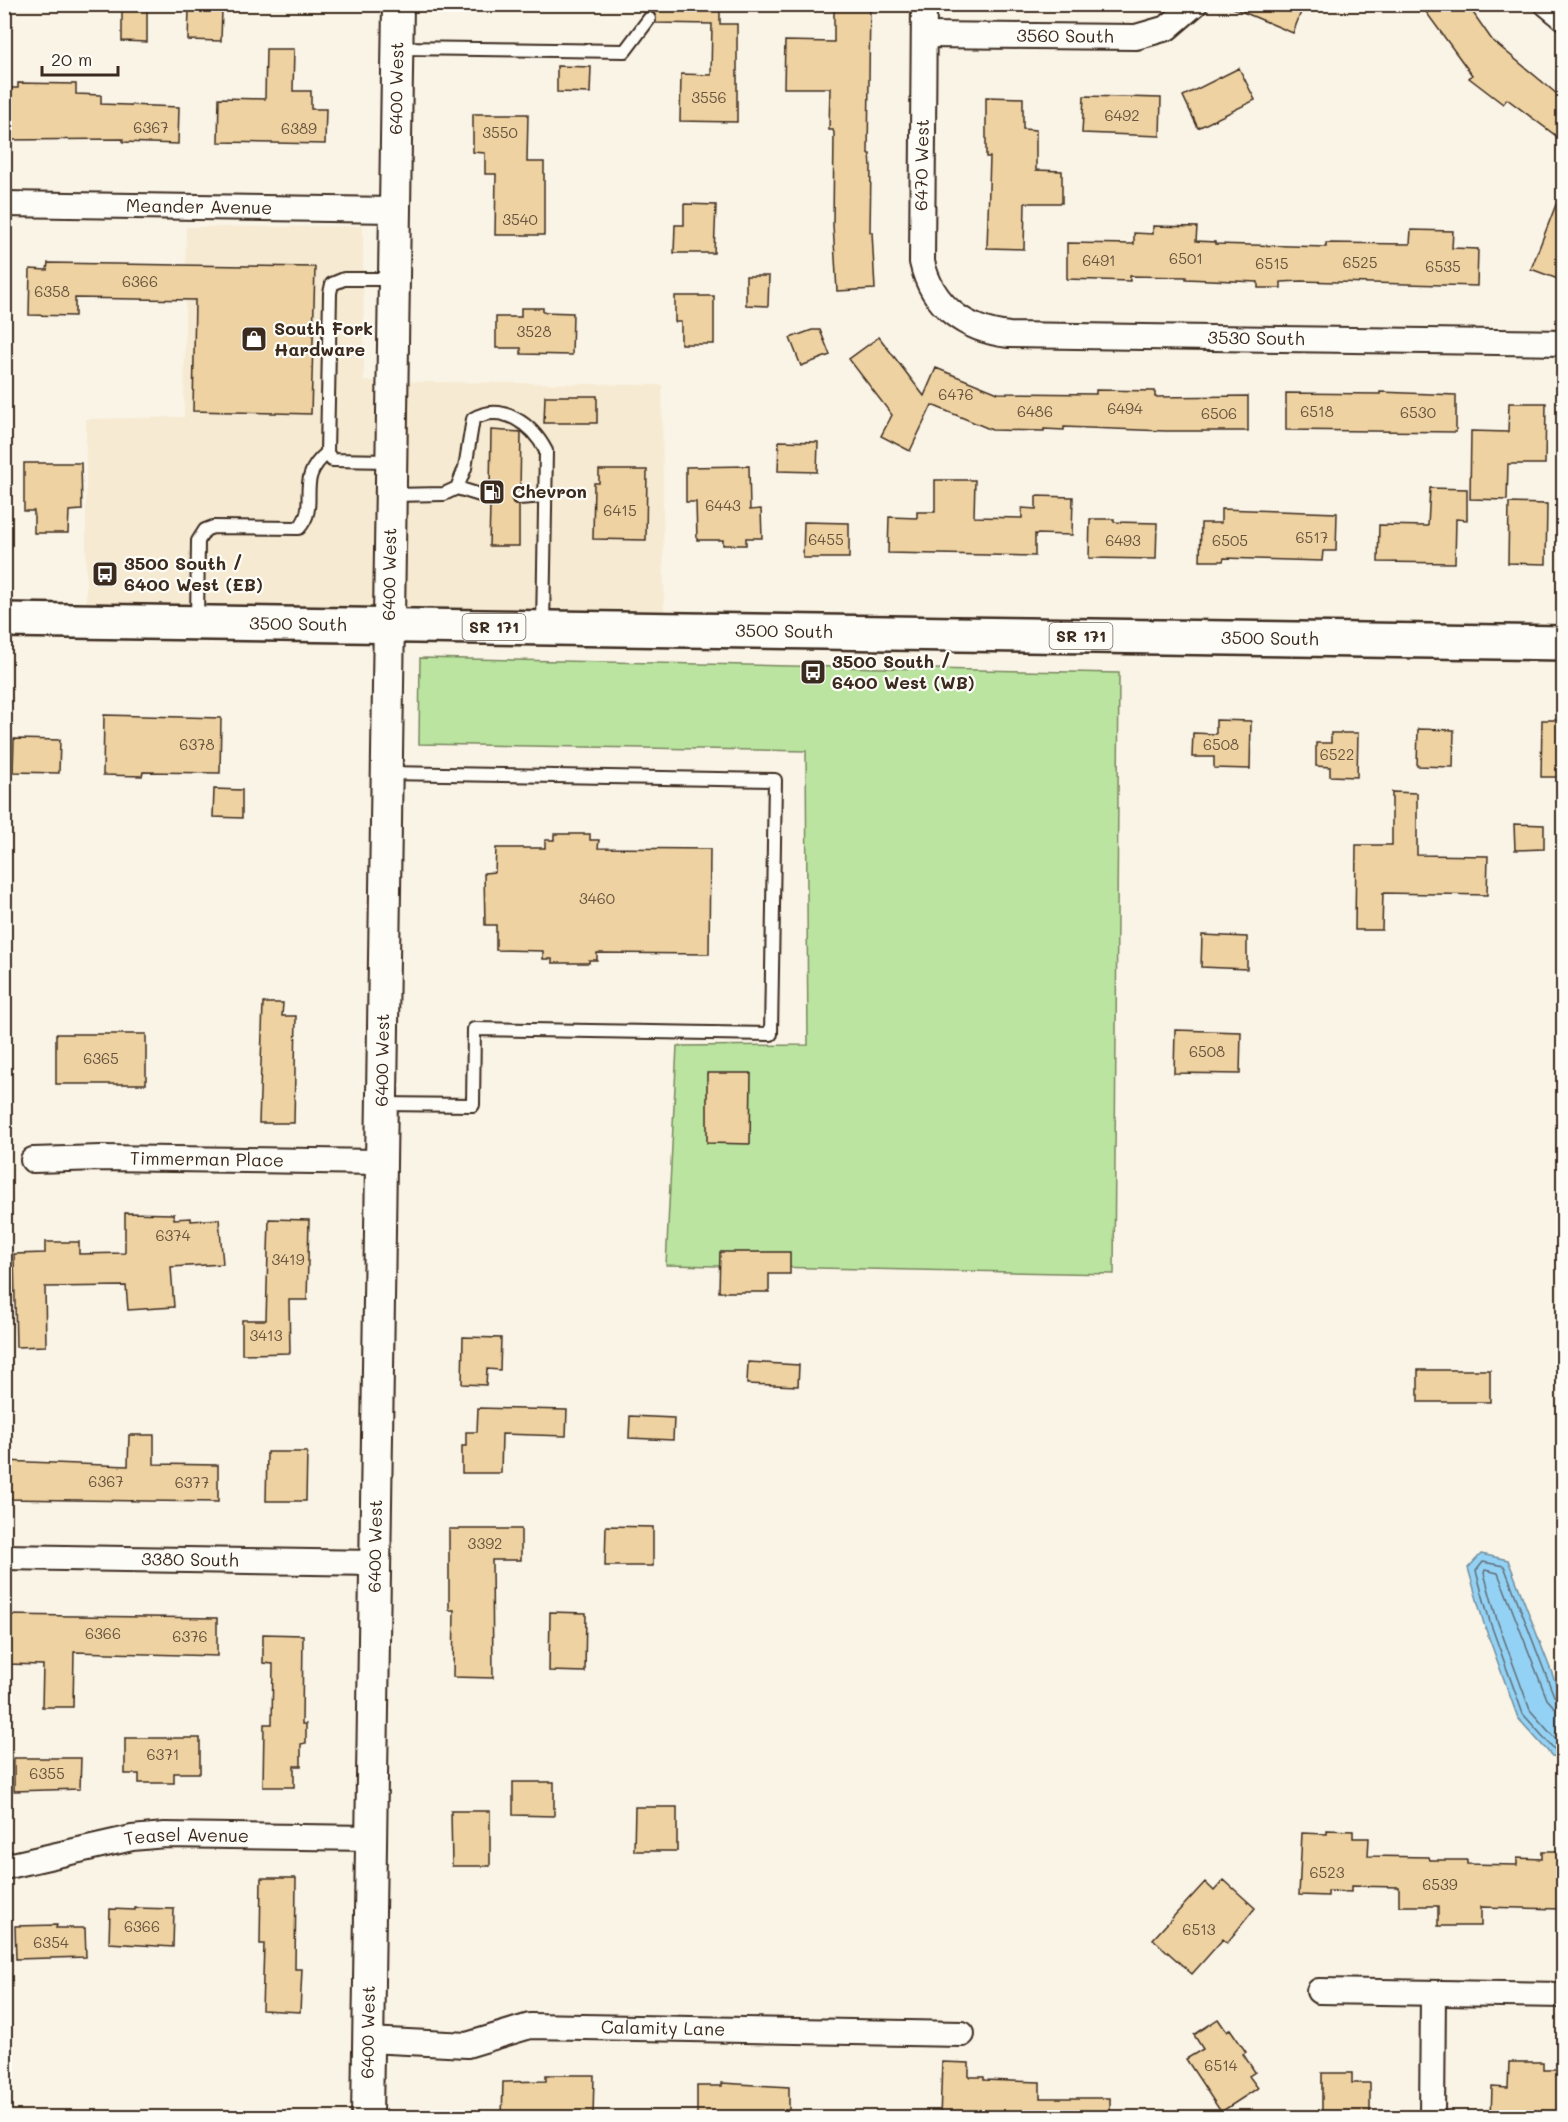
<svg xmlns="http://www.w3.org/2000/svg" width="1568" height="2122" font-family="Mali,sans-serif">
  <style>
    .built { fill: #f6ead2 }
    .green { fill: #bae4a0; stroke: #7a875f; stroke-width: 1.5 }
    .water { fill: #94d2f5; stroke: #708f9f; stroke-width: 1.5 }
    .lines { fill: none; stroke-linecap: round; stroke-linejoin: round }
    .shore { stroke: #5f6d74; stroke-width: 1.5 }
    .building { fill: #eed2a2; stroke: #3b2a1e; stroke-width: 1.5 }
    .service-casing { stroke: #3b2a1e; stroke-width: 16 }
    .minor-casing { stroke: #3b2a1e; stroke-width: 28 }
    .tertiary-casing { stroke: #3b2a1e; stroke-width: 34 }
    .primary-casing { stroke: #3b2a1e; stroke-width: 38 }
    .service { stroke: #fdfcf7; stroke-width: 12 }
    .minor { stroke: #fdfcf7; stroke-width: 24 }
    .tertiary { stroke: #fdfcf7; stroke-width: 30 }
    .primary { stroke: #fdfcf7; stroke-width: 33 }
    .labels { text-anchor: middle; stroke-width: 4.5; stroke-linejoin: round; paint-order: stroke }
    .number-label { font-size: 15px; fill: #68543f }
    .shield { fill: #fdfcf7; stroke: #75695f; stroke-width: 1.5 }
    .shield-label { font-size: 16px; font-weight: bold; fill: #3b2a1e }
    .street-label { font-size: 18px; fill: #3b2a1e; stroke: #fdfcf7 }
    .poi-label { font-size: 18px; font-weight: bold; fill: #3b2a1e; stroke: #fdfcf7; text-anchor: start }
  </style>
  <rect width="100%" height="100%" fill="#faf4e6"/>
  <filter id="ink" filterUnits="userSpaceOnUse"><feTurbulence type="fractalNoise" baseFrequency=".0167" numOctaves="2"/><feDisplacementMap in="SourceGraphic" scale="12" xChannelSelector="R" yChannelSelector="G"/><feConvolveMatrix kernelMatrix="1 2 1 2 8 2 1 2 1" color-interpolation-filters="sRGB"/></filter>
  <g filter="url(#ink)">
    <path class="built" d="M363,226L364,381L662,385L664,613L86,605V419L184,417L186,227Z"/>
    <path class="green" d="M420,658L1119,673L1114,1274L666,1265L677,1046L808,1045L806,751L419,744Z"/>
    <path class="water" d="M1481,1554L1508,1560L1560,1694L1563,1696V1758L1552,1756L1518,1718L1484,1624L1468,1568Z"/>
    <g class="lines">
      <path class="shore" d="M1564,1701L1554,1696L1504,1566L1483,1562L1476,1571L1490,1622L1523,1714L1555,1750L1564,1752
        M1564,1709L1554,1707L1547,1699L1498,1573L1485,1570L1484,1573L1497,1620L1530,1710L1559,1743L1564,1745"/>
    </g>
    <path class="building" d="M122,4H147V42L122,41Z
      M644,4H720V24H737V122L680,121L681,74L711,75L712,24L656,23L654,13L644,12Z
      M834,4H870L868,154H870L871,167L870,232H872L875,289L837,291L833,225L834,133L833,130H829L830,88H784L785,41L834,42Z
      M1224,4H1304L1293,33Z
      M1437,4H1467L1492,40L1563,99V141L1507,99L1503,104L1469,78L1472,75L1426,12Z
      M189,9L222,10L221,41L188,40Z
      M266,49H294L293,91H311V109H326L325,144L218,142L219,98L265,99Z
      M557,66L591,67L590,93L557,92Z
      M1239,68L1255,100L1198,128L1183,96Z
      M18,83L76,84V94L101,95V104L179,107L178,144L123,142V139L4,140V88H18Z
      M1084,96L1161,98L1160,136L1082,133Z
      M986,97L1023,98V129L1036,130V170L1062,171V203H1025L1024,249L987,248L990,157H986Z
      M473,114H528L527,162H544V235H495L496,174H485V153L473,152Z
      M1562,189H1563V281L1531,269Z
      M684,204L716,205L714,253H674L675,225H684Z
      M1153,226L1197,227L1196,241L1215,242V244L1326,247V243L1410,244L1411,230L1453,231L1452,248L1478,249L1477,286L1301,281L1281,282V288H1258V282L1186,279V277L1130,276V281L1067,279V243L1134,244V233L1153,234Z
      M48,263L315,267L311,414L193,411L195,300L75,298V316L29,315L30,269L47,270Z
      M746,276H769L768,306L746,305Z
      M675,296H714V344H681V322H675Z
      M521,308H543V312L573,313L572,355L521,354V348H496V317H521Z
      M812,330H820L830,355L801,366L790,338Z
      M879,337L924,396L936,368L998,393L1096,394V390L1155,391V397L1248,396V431H1165L1064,427V430L1044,429V431L992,430L932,405L910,451L881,436L892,415L849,359Z
      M1380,392L1456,395V432L1286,430V393L1380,394Z
      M545,396H597V423H544Z
      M1509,403H1546L1545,464H1508L1507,500L1470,499L1471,431L1508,432Z
      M491,430L521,432L520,490L514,492L511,498L513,503L519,506V546H489L490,506L496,504L498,497L490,490Z
      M779,441L818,442L817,472L778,471Z
      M24,463H81L82,510L69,511L68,533H34V511H24Z
      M749,466L750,510L761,509L762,538H746V545H723V540H697L696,502H686V467Z
      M599,470H647L646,540L593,539L594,483H599Z
      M935,480H975L974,517L1022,518V508L1036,509V496L1073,497L1072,535L1035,534V556L888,553L889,517L917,518V512H935Z
      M1430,488L1467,489V520L1456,519L1455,563L1378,562L1379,525L1428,526Z
      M1509,503L1547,504L1546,564L1508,563Z
      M1221,509L1337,513L1336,551H1323L1322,561L1224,558L1223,561H1200L1201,523H1221Z
      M1090,519H1114V522L1157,523L1156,559L1089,558Z
      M804,522L849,523V558H803Z
      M104,715L221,718L220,773L143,772L142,776L103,775Z
      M1216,720L1251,721L1250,769L1214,768V757H1192L1193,733L1216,734Z
      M1542,720H1563V777H1541Z
      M1418,729L1454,730L1453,767L1417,766Z
      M1331,733H1358L1357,777L1330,776V767L1316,766V743H1331Z
      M14,739L60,740L59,773L13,772Z
      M214,789L242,790V818L213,817Z
      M1392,792L1417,793V855L1488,856L1487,895L1383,893L1382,930H1355L1356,845H1392Z
      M1514,824L1544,825V849L1515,850Z
      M554,834H590V840H599L598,848L710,849L709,954L597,953V960H589V963H552V959H543V951L496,950V925H485L484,873L495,872L496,848H545V840H554Z
      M1202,935L1247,937V969L1201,967Z
      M263,1003H283L282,1016H296L294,1123H259Z
      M1175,1030L1241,1032L1240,1074L1174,1073Z
      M56,1034H146V1084H56Z
      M707,1073H751L750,1144L707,1143Z
      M125,1213L174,1214V1219L191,1218V1221L219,1219L223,1264L171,1267L174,1307L128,1310L126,1286L45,1287L46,1346L16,1347L14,1254L45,1253V1242H79V1254L125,1253Z
      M269,1219L309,1220L307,1300H289L290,1353L242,1354V1320H266Z
      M720,1252H790V1274H769V1292H719Z
      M463,1337L501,1338L500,1370L487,1369L486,1385L462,1384Z
      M748,1362L799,1365L798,1386L747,1384Z
      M1418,1370H1490V1402H1418Z
      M478,1408L567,1410L566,1436L502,1434L501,1473H462V1446H466V1432H477Z
      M630,1416L674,1418L673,1440L629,1438Z
      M129,1435H154V1464L218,1465V1502L4,1499V1461L128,1466Z
      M267,1452H307L306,1501H266Z
      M606,1526L653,1527V1566H605Z
      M449,1529H521V1560H492L493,1678L453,1677L454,1610H449Z
      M550,1612L586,1613L585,1672L549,1671Z
      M4,1615L217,1618V1656L74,1652L73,1707H42L43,1665L6,1664Z
      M263,1634L303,1635L302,1724H306V1743L301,1744V1766H294V1787H263L264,1724H272L273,1664L263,1663Z
      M125,1738H200V1773H174V1783H139V1774H125Z
      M14,1758H81L80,1789L14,1791Z
      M513,1782H554V1816L513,1815Z
      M635,1807H677V1851H634Z
      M451,1811H490V1866H452Z
      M1327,1830L1353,1831V1838H1369L1368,1856L1429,1857L1430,1860H1467V1864L1517,1865V1858L1542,1859V1851H1563V1909L1481,1907V1926H1438V1906H1399V1887L1351,1886V1892L1328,1891V1896L1299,1895L1302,1833L1327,1834Z
      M261,1878H296L295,1969H302L300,2012L262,2010L264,1944H260Z
      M1224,1880L1255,1908L1227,1943L1223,1939L1192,1974L1153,1939L1205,1882L1214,1891Z
      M135,1908L174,1909L173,1947L109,1943L110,1909L135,1910Z
      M57,1925L56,1928H85L86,1957L16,1959L15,1926Z
      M1218,2019L1227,2032L1230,2029L1246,2052L1243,2054L1255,2072L1249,2076L1258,2088L1221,2112L1186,2059L1203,2049L1194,2035Z
      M942,2062L969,2063V2077H984V2080L1040,2082V2098H1110V2118H940Z
      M1509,2062H1543V2070H1563V2118H1491L1492,2087L1508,2088Z
      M1322,2073H1352V2083H1370V2118H1322Z
      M546,2075H594L593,2118H502L503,2082L546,2081Z
      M722,2083L789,2087V2118H697V2086H722Z"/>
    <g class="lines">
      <g class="service-casing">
        <path id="service" d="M398,48L625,51L649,19
          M389,461L332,460L327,453L330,293L332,284L344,279H393
          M457,488L490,498
          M392,495L444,494L457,488L465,468L473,419C502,402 532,424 546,451L543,627
          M519,498L545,496
          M197,623L198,541L205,530L213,527L299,528C321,503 293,481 327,453
          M381,1104L473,1105L474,1029L771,1034L775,780L387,773"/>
      </g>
      <g class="minor-casing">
        <g id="minor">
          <path id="s1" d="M924,4L922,262C932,306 965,330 1009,335L1564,343"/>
          <path d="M1547,4L1564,18"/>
          <path id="s2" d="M924,35L1136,37L1167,28L1195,4"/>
          <path id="s3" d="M4,204L394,210"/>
          <path id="s4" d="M33,1160L101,1158L380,1162"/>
          <path id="s5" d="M4,1557L375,1563"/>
          <path id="s6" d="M4,1867L132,1838L165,1835L371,1838"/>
          <path d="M1319,1991L1564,1995"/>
          <path id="s7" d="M368,2040L467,2045L530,2026L962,2034"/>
          <path d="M1432,2118L1433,1993"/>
        </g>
      </g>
      <g class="tertiary-casing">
        <g id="tertiary">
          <path id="s8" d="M367,2118L398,4"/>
        </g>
      </g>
      <g class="primary-casing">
        <g id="primary">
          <path id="s9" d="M4,620L1564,643"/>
        </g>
      </g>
      <use href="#service" class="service"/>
      <use href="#minor" class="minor"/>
      <use href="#tertiary" class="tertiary"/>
      <use href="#primary" class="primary"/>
    </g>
  </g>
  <defs>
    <g id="shop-square" transform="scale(1.35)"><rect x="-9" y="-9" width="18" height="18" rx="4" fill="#3b2a1e" stroke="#fdfcf7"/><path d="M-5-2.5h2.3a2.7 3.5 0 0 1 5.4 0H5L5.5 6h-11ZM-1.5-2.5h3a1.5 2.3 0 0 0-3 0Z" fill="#fff"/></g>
    <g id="fuel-square" transform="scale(1.35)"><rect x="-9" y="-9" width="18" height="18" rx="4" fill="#3b2a1e" stroke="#fdfcf7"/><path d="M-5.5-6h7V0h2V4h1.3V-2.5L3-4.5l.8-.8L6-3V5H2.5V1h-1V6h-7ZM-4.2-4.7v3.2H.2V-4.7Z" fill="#fff"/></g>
    <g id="bus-square" transform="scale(1.35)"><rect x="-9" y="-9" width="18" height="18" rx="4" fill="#3b2a1e" stroke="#fdfcf7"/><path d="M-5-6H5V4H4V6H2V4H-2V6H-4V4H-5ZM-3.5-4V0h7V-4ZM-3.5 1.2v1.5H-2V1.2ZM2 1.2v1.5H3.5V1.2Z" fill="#fff"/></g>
  </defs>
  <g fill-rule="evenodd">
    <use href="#shop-square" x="254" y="339"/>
    <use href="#fuel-square" x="492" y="492"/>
    <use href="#bus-square" x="105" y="574"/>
    <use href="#bus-square" x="813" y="672"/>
  </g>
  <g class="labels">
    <g class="number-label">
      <text x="709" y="103">3556</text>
      <text x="1122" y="121">6492</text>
      <text x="151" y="133">6367</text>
      <text x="299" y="134">6389</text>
      <text x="500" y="138">3550</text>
      <text x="520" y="225">3540</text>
      <text x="1186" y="264">6501</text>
      <text x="1099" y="266">6491</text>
      <text x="1360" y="268">6525</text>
      <text x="1272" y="269">6515</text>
      <text x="1443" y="272">6535</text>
      <text x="140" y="287">6366</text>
      <text x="52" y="297">6358</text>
      <text x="534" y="337">3528</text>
      <text x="956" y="400">6476</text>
      <text x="1125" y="414">6494</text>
      <text x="1035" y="417">6486</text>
      <text x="1317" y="417">6518</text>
      <text x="1418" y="418">6530</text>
      <text x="1219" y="419">6506</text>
      <text x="723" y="511">6443</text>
      <text x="620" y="516">6415</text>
      <text x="1312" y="543">6517</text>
      <text x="826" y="545">6455</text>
      <text x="1123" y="546">6493</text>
      <text x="1230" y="546">6505</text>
      <text x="197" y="750">6378</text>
      <text x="1221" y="750">6508</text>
      <text x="1337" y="760">6522</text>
      <text x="597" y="904">3460</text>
      <text x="1207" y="1057">6508</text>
      <text x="101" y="1064">6365</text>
      <text x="173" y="1241">6374</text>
      <text x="288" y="1265">3419</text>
      <text x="266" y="1341">3413</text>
      <text x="106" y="1487">6367</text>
      <text x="192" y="1488">6377</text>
      <text x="485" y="1549">3392</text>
      <text x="103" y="1639">6366</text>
      <text x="190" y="1642">6376</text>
      <text x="163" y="1760">6371</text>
      <text x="47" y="1779">6355</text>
      <text x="1327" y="1878">6523</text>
      <text x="1440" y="1890">6539</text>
      <text x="142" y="1932">6366</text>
      <text x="1199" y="1935">6513</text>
      <text x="51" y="1948">6354</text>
      <text x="1221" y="2071">6514</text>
    </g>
    <g class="shield">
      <rect x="462.5" y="614" width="63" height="26" rx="4.5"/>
      <rect x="1049.5" y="623" width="63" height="26" rx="4.5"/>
    </g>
    <g class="shield-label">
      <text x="494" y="633">SR 171</text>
      <text x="1081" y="642">SR 171</text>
    </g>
    <g class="street-label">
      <text dy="6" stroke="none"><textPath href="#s2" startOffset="141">3560 South</textPath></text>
      <text dy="6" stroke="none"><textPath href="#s8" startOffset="2030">6400 West</textPath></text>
      <text transform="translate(922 165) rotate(-89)" y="6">6470 West</text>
      <text dy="6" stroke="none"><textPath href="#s3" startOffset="195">Meander Avenue</textPath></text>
      <text dy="6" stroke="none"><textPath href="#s1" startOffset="627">3530 South</textPath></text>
      <text dy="6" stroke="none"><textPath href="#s8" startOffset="1544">6400 West</textPath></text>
      <text dy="6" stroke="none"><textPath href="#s9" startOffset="294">3500 South</textPath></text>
      <text dy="6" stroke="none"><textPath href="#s9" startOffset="780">3500 South</textPath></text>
      <text dy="6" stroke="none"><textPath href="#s9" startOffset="1266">3500 South</textPath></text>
      <text dy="6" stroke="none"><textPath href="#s8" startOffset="1058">6400 West</textPath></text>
      <text dy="6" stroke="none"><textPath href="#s4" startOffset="174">Timmerman Place</textPath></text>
      <text dy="6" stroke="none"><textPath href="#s8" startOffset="572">6400 West</textPath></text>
      <text dy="6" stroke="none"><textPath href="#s5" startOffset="186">3380 South</textPath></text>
      <text dy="6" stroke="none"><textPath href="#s6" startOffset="186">Teasel Avenue</textPath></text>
      <text dy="6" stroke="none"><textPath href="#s7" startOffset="298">Calamity Lane</textPath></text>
      <text dy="6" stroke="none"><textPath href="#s8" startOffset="86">6400 West</textPath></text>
    </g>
    <g class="poi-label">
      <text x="274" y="335">South Fork<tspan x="274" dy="21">Hardware</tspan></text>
      <text x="512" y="498">Chevron</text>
      <text x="124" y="570">3500 South /<tspan x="124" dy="21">6400 West (EB)</tspan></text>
      <text x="832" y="668">3500 South /<tspan x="832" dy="21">6400 West (WB)</tspan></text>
    </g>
  </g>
  <rect width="1568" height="2122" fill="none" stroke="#fdfcf7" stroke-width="24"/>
  <rect x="12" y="12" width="1544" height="2098" fill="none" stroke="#3b2a1e" stroke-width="2" filter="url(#ink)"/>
  <path d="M42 66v9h76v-9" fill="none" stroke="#3b2a1e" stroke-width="3"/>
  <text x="51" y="66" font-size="18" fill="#3b2a1e" stroke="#fdfcf7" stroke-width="4.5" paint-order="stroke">20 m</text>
</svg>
